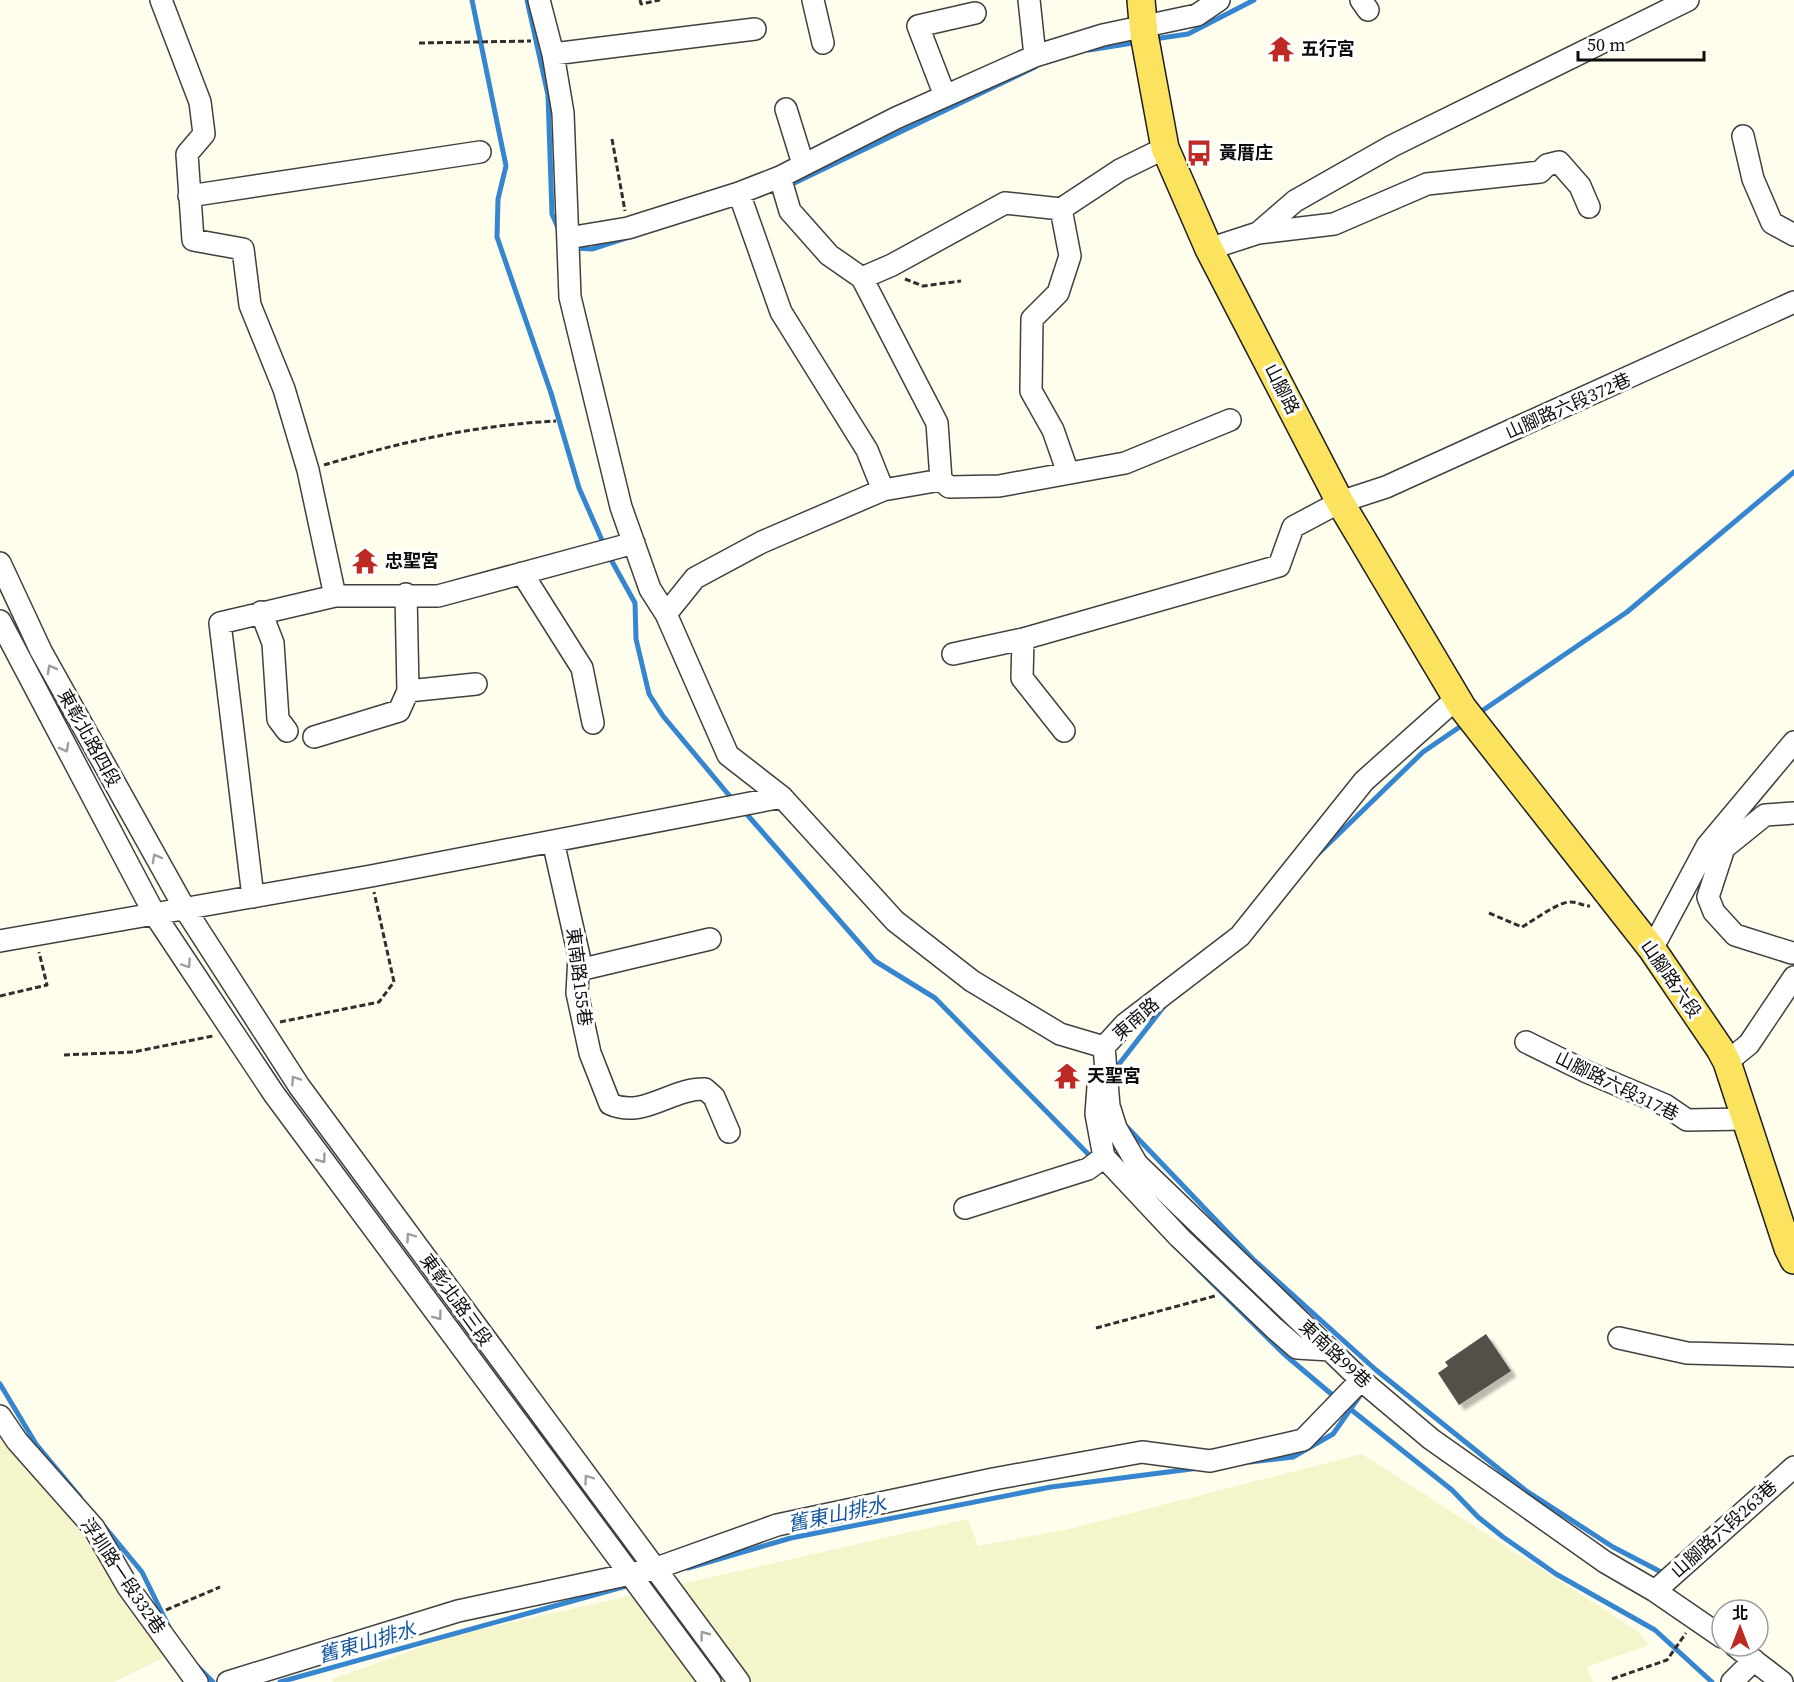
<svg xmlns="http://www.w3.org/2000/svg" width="1794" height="1682" font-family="'Source Serif 4','Noto Sans TC',serif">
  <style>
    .farmland { fill: #f5f5cc }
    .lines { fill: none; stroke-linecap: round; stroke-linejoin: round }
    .stream { stroke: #3685cf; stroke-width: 5 }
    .building { fill: #554f49; filter: url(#shadow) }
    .minor-casing { stroke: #404040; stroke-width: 24 }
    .major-casing { stroke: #1e1e1e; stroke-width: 30 }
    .path { stroke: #2f2f2f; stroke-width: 3; stroke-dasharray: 6 3; stroke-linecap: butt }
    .minor { stroke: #fff; stroke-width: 21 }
    .major { stroke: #fbe360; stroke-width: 27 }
    .oneway { stroke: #9e9e9e }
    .labels { text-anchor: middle; stroke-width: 6; stroke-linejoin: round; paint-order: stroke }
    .poi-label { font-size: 18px; font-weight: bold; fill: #0d0d0d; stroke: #fff; text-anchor: start }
    .street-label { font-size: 18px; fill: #0d0d0d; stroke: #fff }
    .water-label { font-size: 20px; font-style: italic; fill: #1457a0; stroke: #fff }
  </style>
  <defs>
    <filter id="shadow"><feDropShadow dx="5.5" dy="5.5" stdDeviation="1.5" flood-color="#0004"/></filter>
  </defs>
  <rect width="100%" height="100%" fill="#fffdec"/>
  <path class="farmland" d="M0,1429L93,1549L169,1655L114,1682H0Z
    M1362,1454L1639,1632L1649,1645L1587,1667L1593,1682H333L332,1679L456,1635L968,1519L978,1546L1065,1530Z"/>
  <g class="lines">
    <path class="stream" d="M472,0L506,166L498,199L497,237L551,393L579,488L605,547
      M527,0L548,95L552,214L559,230
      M1154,39L1188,34L1254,0
      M1089,50L1139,42
      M786,187L1035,67
      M574,248L592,249L629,237
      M609,556L635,603L636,639L649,694L663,716L733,800
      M1476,715L1627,612L1794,472
      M744,811L875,961L935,998L1092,1158
      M1317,855L1423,752L1464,724
      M1117,1075L1116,1068L1165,1005
      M1126,1126L1253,1259L1376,1370L1525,1490L1613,1547L1663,1573L1665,1572
      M1194,1265L1284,1354L1336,1398
      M0,1384L36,1444L80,1497
      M1344,1404L1452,1490L1478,1517L1503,1537L1556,1574L1655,1630L1712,1682
      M1250,1462L1293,1457L1333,1434L1364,1390
      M103,1525L142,1572L169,1627
      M688,1568L791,1538L1051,1487L1199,1468
      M197,1666L213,1682
      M280,1682L630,1585"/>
  </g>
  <path class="building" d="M1486,1334L1511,1371L1459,1405L1438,1373L1448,1366L1445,1362Z"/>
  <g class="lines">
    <g class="minor-casing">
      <path id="minor" d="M161,0L200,102L204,134L187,154L193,240L243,249L250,305L284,389L308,470L335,596L220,623L253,897
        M539,0L553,54L563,113L570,297L621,507L650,589L666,614L728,755L782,797L895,921L972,981L1060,1034L1104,1047
        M813,0L823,43
        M1029,0L1035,56
        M1361,0L1368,10
        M553,54L755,29
        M945,96L918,26L975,13
        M786,109L803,164
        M1743,136L1753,179L1772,223L1794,235
        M780,177L790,211L829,255L862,278L937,423L941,480
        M739,193L781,312L867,450L883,490
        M189,196L480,152
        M1061,209L1070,256L1058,293L1032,319L1031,391L1053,430L1068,473
        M1258,233L1334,224L1427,184L1540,172L1547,165L1559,162L1580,186L1589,207
        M568,238L628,228L739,193L780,177L896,118L1035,56L1103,35L1197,15L1219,0
        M1209,249L1258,233L1295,201L1392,146L1688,0
        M862,278L892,265L1005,203L1061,209L1120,170L1165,148
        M0,563L41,651L185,909L299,1086L739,1682
        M522,573L582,668L593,723
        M335,596H438L634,543
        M261,612L273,643L278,719L287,731
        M666,614L695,578L762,542L883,490L941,480L949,487L999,486L1125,463L1230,420
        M0,621L155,915L274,1094L710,1682
        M1023,639L1022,678L1064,731
        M953,654L1023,639L1279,566L1293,527L1340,502L1386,487L1794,302
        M408,691L476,684
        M314,737L399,711L408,691L406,594
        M553,841L579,956L577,993L590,1053L610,1104C644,1119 671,1088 705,1089L714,1097L729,1132
        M0,941L371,876L782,797
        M1652,949L1707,846L1794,742
        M1792,953L1735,935L1714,912L1708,897L1724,848L1765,815L1794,813
        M579,970L710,939
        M1526,1042L1587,1072L1665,1105L1687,1120L1746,1119
        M1104,1047L1109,1106L1116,1128L1137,1164L1361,1380L1431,1439L1605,1562L1655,1591L1722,1637
        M1104,1047L1125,1024L1240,936L1364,781L1457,698
        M1727,1062L1749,1044L1794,977
        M1104,1157L1179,1237L1274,1328L1297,1348L1330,1350
        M965,1208L1088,1169L1104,1157L1096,1114L1098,1087
        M1619,1338L1687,1353L1794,1356
        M0,1416L17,1441L94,1528L128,1587L197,1682
        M1655,1591L1794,1467
        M1735,1646L1782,1682
        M228,1682L458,1611L654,1569L777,1525L993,1479L1142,1452L1210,1461L1303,1440L1361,1380
        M1732,1682L1754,1660"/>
    </g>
    <g class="major-casing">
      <path id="major" d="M1141,0L1144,34L1165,148L1209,249L1340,502L1462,707L1652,949L1720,1049L1727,1062L1788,1248L1794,1260"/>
    </g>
    <path class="path" d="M640,0L641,4L660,0
      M419,43L531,41
      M612,139L625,211
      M905,279L923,286L961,281
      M324,465C400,442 477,425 556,421
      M1489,913L1522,927C1533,921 1559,901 1571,902C1578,902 1583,906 1590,906
      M0,996L47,985L39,952
      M280,1022L379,1002L394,982L374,892
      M64,1055L133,1052L213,1036
      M1096,1328L1215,1296
      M166,1610L220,1587
      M1612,1679L1667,1660L1686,1633"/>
    <use href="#minor" class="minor"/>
    <use href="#major" class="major"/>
  </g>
  <defs><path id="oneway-chevron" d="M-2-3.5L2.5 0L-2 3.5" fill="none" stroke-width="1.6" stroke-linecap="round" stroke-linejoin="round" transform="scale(1.5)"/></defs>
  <g class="oneway">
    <use href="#oneway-chevron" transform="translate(51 669) rotate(-119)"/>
    <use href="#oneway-chevron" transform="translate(65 748) rotate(62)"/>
    <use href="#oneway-chevron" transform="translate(156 858) rotate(-119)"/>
    <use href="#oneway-chevron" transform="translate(187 964) rotate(56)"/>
    <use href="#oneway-chevron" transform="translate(295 1080) rotate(-124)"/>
    <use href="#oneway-chevron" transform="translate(322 1159) rotate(53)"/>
    <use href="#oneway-chevron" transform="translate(410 1237) rotate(-126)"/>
    <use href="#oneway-chevron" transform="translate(438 1316) rotate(53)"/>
    <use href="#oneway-chevron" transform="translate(588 1479) rotate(-126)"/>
    <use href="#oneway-chevron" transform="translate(704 1635) rotate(-127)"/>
  </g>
  <defs>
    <g id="temple-bare" transform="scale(2.07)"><path d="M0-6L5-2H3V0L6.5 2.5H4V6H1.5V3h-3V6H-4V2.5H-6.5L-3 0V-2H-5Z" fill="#bf2923" stroke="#fff" stroke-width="2.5" paint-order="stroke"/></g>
    <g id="bus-bare" transform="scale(2.07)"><path d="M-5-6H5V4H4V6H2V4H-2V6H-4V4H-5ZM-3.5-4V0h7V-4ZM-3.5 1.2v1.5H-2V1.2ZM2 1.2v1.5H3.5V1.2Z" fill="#bf2923" stroke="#fff" stroke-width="2.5" paint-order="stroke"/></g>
  </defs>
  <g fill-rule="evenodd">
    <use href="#temple-bare" x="1281" y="49"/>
    <use href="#bus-bare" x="1199" y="153"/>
    <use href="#temple-bare" x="365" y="561"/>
    <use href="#temple-bare" x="1067" y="1076"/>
  </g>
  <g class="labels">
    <g class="poi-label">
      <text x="1301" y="55">五行宮</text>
      <text x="1219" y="159">黃厝庄</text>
      <text x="385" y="567">忠聖宮</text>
      <text x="1087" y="1082">天聖宮</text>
    </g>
    <g class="street-label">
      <text transform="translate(1282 389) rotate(63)" y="6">山腳路</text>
      <text transform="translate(1568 406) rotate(-24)" y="6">山腳路六段372巷</text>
      <text transform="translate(89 738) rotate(61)" y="6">東彰北路四段</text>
      <text transform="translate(579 977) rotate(83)" y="6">東南路155巷</text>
      <text transform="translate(1671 979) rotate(55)" y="6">山腳路六段</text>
      <text transform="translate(1136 1019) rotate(-41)" y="6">東南路</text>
      <text transform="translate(1617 1086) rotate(26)" y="6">山腳路六段317巷</text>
      <text transform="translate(456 1300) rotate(54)" y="6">東彰北路三段</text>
      <text transform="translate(1335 1354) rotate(43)" y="6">東南路99巷</text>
      <text transform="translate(1724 1529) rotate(-42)" y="6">山腳路六段263巷</text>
      <text transform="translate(123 1576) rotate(56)" y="6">浮圳路一段332巷</text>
    </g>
    <g class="water-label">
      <text transform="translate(837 1514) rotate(-12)" y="7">舊東山排水</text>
      <text transform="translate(367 1642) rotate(-16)" y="7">舊東山排水</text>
    </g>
  </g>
  <g transform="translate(1740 1628)"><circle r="28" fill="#ffffff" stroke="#9e9e9e" stroke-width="1.5"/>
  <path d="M0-4.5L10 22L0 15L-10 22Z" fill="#bf2923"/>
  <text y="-9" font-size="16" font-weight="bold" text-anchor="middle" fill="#0d0d0d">北</text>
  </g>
  <path d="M1578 51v9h126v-9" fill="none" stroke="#0d0d0d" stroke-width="3"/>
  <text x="1587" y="51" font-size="18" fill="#0d0d0d" stroke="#ffffff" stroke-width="4.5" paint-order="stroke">50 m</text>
</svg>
